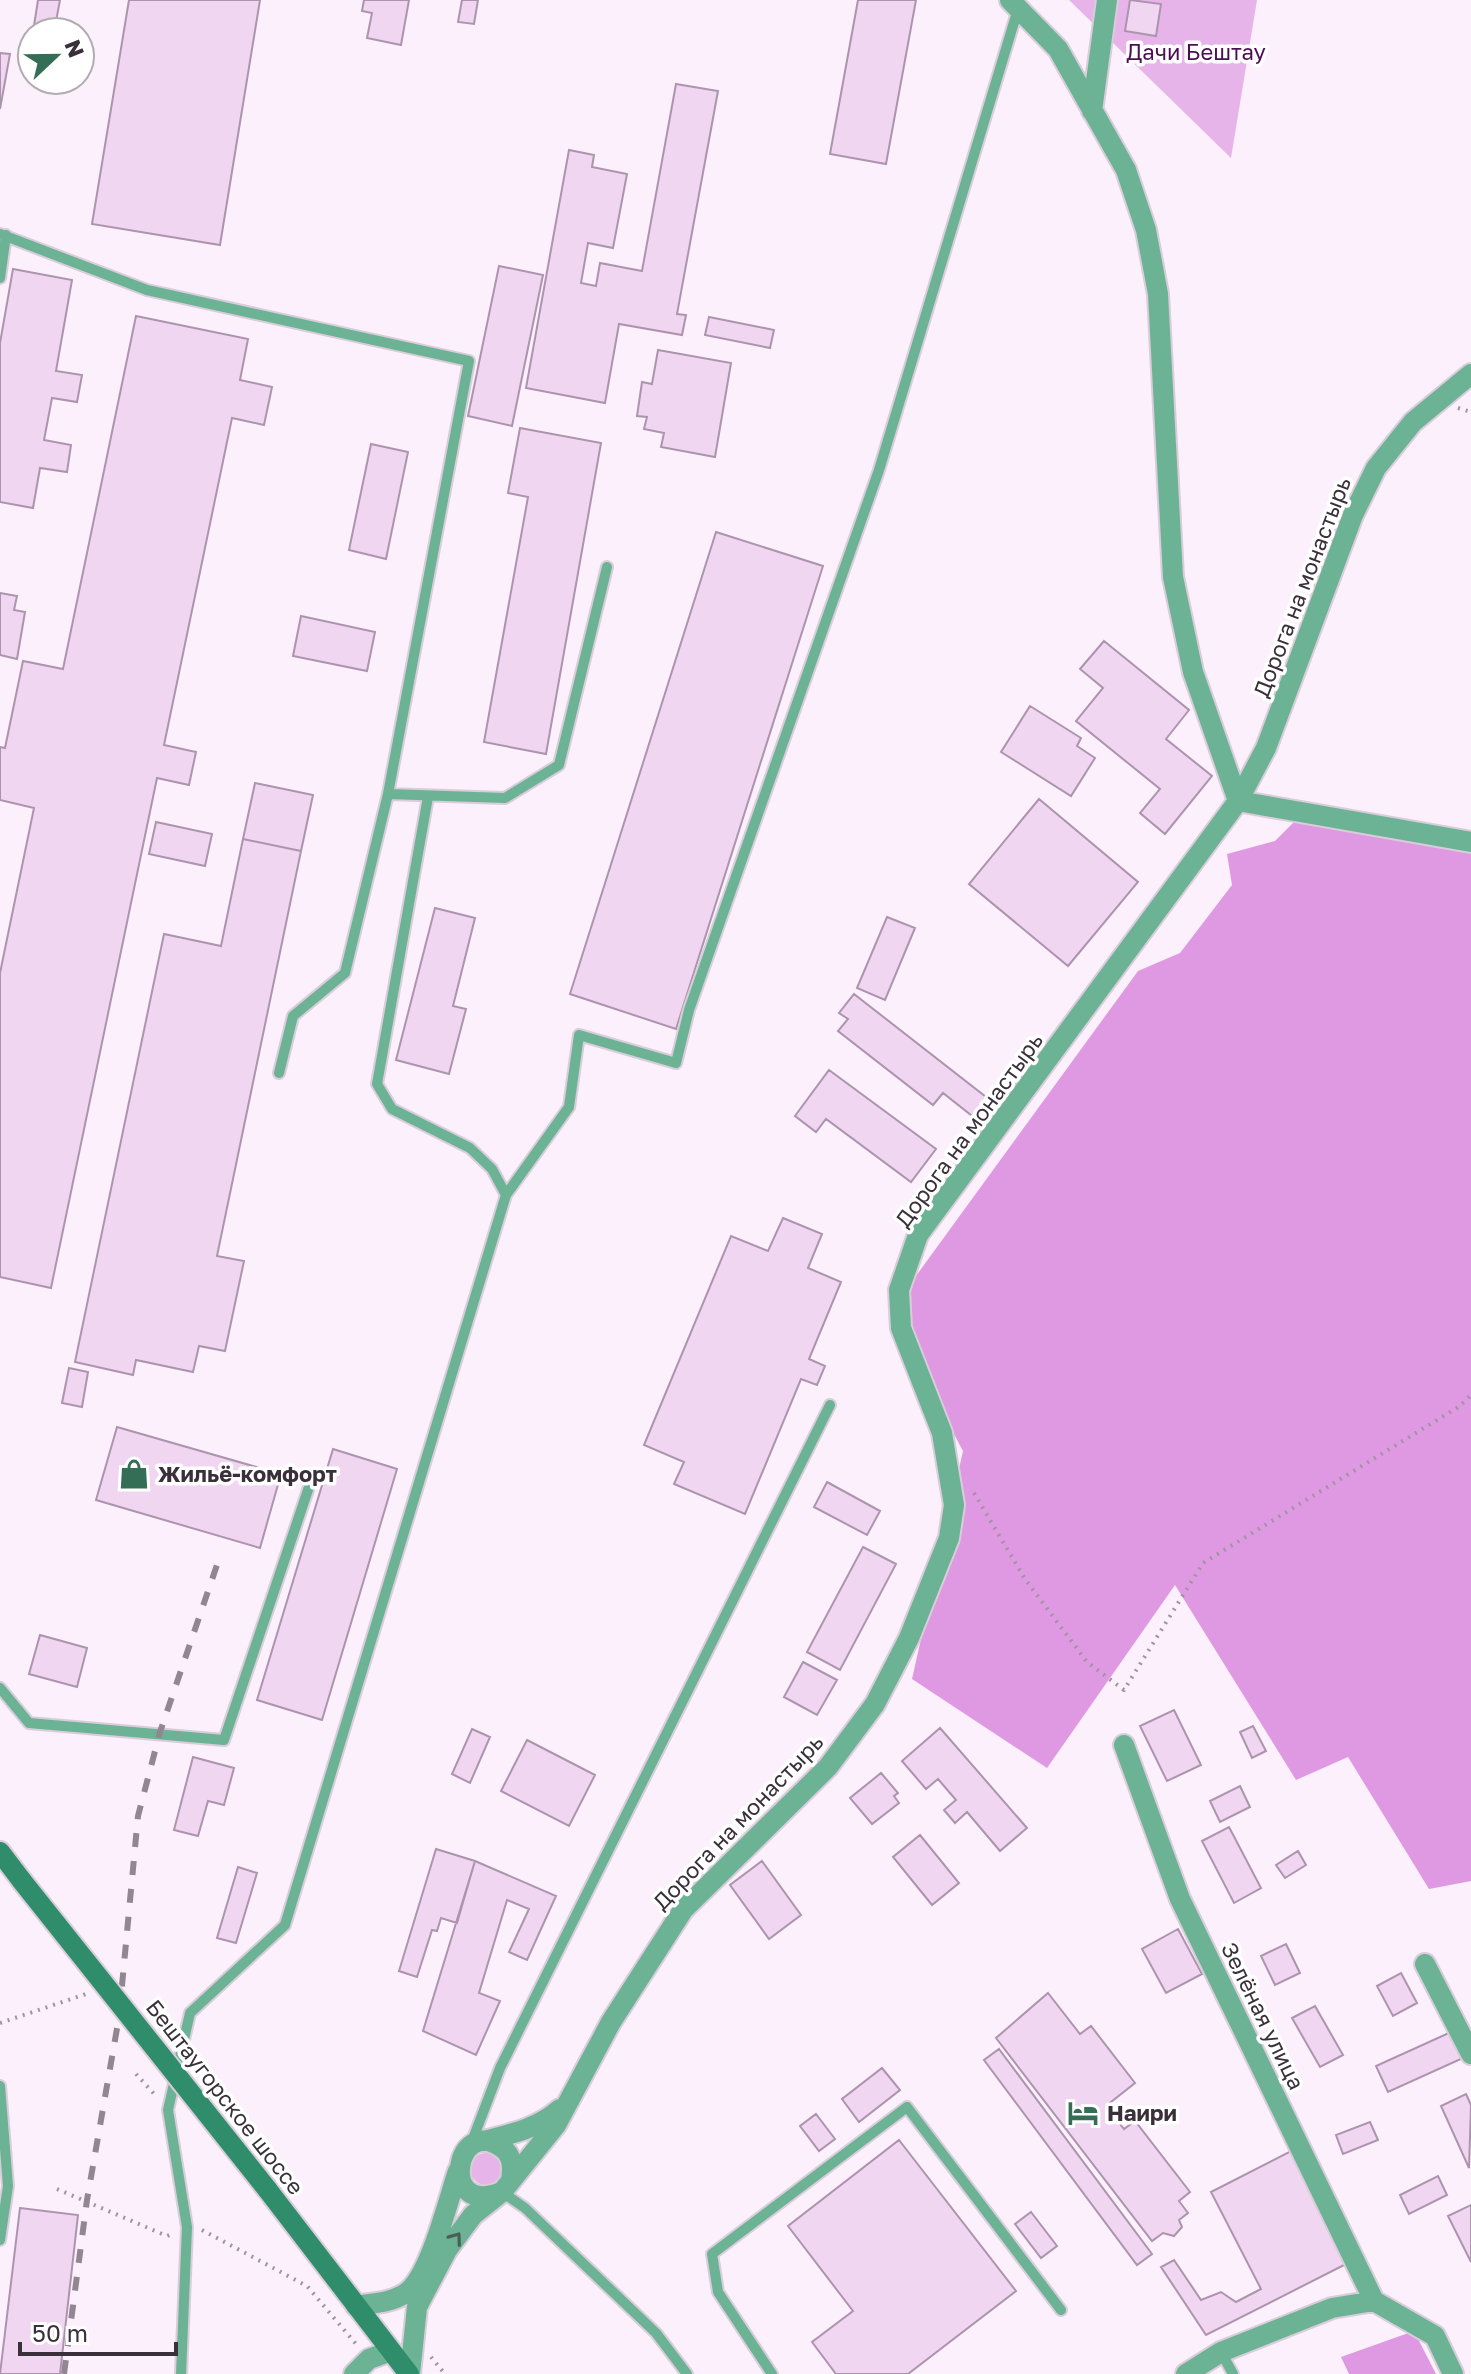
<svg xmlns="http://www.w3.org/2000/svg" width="1471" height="2374" font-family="'Golos Text',sans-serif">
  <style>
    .green { fill: #e7b4e9 }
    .forest { fill: #df99e2 }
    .building { fill: #f1d6f2; stroke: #ad94ae; stroke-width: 2 }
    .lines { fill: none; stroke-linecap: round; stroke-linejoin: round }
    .lane-casing { stroke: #d8cdd9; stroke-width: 14 }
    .street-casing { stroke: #d8cdd9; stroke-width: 24 }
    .secondary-casing { stroke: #d8cdd9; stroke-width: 24 }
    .path { stroke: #9f95a0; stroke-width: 4; stroke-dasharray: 2 6; stroke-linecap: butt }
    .lane { stroke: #6cb395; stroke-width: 10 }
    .street { stroke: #6cb395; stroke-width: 20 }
    .secondary { stroke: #308d6b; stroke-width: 20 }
    .rail { stroke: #918691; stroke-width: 6; stroke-dasharray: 14 14; stroke-linecap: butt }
    .secondary-bridge-casing { stroke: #d8cdd9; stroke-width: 24; stroke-linecap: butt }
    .secondary-bridge { stroke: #308d6b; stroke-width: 20 }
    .oneway { stroke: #4c5e5a }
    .labels { text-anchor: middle; stroke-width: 7; stroke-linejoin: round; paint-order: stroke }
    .park-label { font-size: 22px; fill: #4d0e51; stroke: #fff }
    .street-label { font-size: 22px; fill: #3a303a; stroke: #fff }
    .poi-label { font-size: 22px; font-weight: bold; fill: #3a303a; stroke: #fff; text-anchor: start }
  </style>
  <rect width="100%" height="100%" fill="#fbf0fc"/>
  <path class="green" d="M1069,0H1257L1231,158Z
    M470 2169a16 16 0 1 1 32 0a16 16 0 1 1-32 0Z"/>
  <path class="forest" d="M1300,816L1471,847V1881L1429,1889L1348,1757L1296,1780L1175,1585L1047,1768L912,1679L963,1451L889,1313L1138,971L1180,953L1232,885L1227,854L1275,841Z
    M1414,2331L1436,2374H1349L1341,2357Z"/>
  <path class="building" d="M38,0H60L54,32H33Z
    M129,0H260L220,245L92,224Z
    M364,0H409L401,45L367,38L372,13L362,11Z
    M462,0H478L474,24L458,22Z
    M858,0H916L886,164L830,154Z
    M1130,0L1161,4L1156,36L1125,31Z
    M32,36V75L25,74Z
    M0,53L10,54L0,109Z
    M676,84L718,91L677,314L686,315L682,335L619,324L605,403L526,388L569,150L594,155L592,167L627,174L613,248L588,243L581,283L596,286L600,263L642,271Z
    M499,266L543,275L512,426L468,416Z
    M13,269L72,280L56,371L82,375L77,402L52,398L44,440L71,445L67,472L40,468L33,508L0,502V343Z
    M136,316L248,339L240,380L272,387L264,425L232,418L164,745L196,752L189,785L157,778L51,1288L0,1277V973L34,808L0,800V747L5,748L23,661L63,669Z
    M709,317L774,330L770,348L705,335Z
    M658,350L731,363L715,457L661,447L664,433L644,429L647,417L637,416L642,382L652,384Z
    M520,428L601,443L546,754L484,742L528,497L508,493Z
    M371,444L408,452L386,559L349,550Z
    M716,532L823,566L676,1029L570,994Z
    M0,593L17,596L14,610L25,612L17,659L0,655Z
    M301,616L375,632L367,671L293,656Z
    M1104,641L1189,710L1166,739L1212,776L1165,834L1140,813L1160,789L1076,721L1103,688L1080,669Z
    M1030,706L1081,738L1077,746L1095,758L1071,796L1001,752Z
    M255,783L313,795L301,851L243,839Z
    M1039,799L1138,882L1068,966L969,884Z
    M156,822L212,834L205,866L149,854Z
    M243,839L301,851L217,1256L244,1261L225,1351L199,1346L193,1372L136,1360L133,1375L75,1362L164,934L221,946Z
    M435,908L475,918L453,1006L466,1009L449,1074L396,1060Z
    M887,917L915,928L885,1000L857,988Z
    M854,994L995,1104L981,1123L943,1093L933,1105L838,1031L848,1019L839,1013Z
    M829,1070L936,1149L911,1182L826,1119L816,1132L795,1116Z
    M783,1218L822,1234L808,1268L841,1282L809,1359L825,1366L817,1385L801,1379L745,1514L674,1484L684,1462L644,1445L731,1236L768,1251Z
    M69,1368L88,1372L82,1407L62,1403Z
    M117,1427L281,1474L260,1548L96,1500Z
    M333,1449L397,1469L322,1720L257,1700Z
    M827,1482L880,1511L867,1535L814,1507Z
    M863,1547L896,1564L840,1670L807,1652Z
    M40,1635L87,1648L77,1687L29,1674Z
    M803,1662L837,1680L817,1715L784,1697Z
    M1174,1710L1201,1765L1167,1781L1140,1726Z
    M1253,1726L1266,1751L1252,1758L1240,1732Z
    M940,1728L1027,1828L1000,1851L967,1812L955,1823L944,1810L956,1800L938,1779L926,1789L902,1761Z
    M472,1729L490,1737L470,1783L452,1774Z
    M527,1740L595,1775L569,1826L501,1791Z
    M193,1757L234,1768L224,1805L208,1801L198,1836L174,1830Z
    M881,1773L898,1793L894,1796L899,1803L872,1824L850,1798Z
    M1240,1786L1250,1807L1220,1822L1210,1801Z
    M1229,1827L1261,1888L1234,1903L1202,1841Z
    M920,1835L959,1883L932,1905L893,1857Z
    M436,1849L475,1861L457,1923L441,1918L437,1931L432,1930L417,1977L399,1971Z
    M1298,1851L1306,1865L1285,1878L1276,1865Z
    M475,1861L556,1896L527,1960L509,1952L529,1909L507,1900L479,1993L500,2001L476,2055L423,2031Z
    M762,1861L801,1915L769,1939L730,1885Z
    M238,1867L257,1873L236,1943L217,1938Z
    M1178,1929L1202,1974L1166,1993L1142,1949Z
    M1286,1944L1300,1973L1275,1985L1261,1956Z
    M1401,1973L1417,2003L1393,2016L1377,1986Z
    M1048,1993L1080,2034L1091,2026L1135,2083L1106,2106L1124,2129L1135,2121L1190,2192L1179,2201L1188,2213L1179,2220L1182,2227L1174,2236L1163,2233L1152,2241L996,2038Z
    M1315,2006L1343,2055L1320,2067L1292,2018Z
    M1451,2032L1463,2058L1388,2092L1376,2066Z
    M999,2049L1152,2254L1137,2265L984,2060Z
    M882,2068L900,2090L859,2122L842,2099Z
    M1466,2094L1471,2105L1469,2168L1441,2106Z
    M816,2114L835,2139L819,2151L800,2126Z
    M1370,2122L1378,2140L1343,2154L1336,2135Z
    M899,2140L1016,2291L908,2374H836L812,2342L853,2311L788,2226Z
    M1293,2150L1350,2262L1206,2335L1161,2267L1174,2260L1201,2300L1221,2292L1236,2302L1261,2289L1211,2192Z
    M1438,2176L1447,2195L1409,2214L1400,2195Z
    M1471,2205V2262L1448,2216Z
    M20,2208L78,2215L60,2374H0Z
    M1031,2212L1057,2246L1041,2258L1015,2224Z"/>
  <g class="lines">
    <g class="lane-casing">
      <path id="lane" d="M0,234L147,290L469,361L388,794L345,973L293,1016L279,1073
        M0,278L6,235
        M388,794L505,798L559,765L607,567
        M428,797L377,1084L392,1109L470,1148L492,1169L506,1195
        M0,1688L29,1723L224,1740L312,1478
        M0,2086L8,2186L0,2240
        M471,2144L500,2068L830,1405
        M502,2192L525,2208L656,2333L687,2374
        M1221,2352L1233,2374
        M181,2374L187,2227L168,2110L190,2013L285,1925L506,1195L569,1107L579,1035L676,1063L689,1010L879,470L1018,9
        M772,2374L718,2292L712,2254L907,2107L1061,2310"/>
    </g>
    <g class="street-casing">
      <path id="street" d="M1010,0L1058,49L1126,170L1146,230L1158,294L1173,577L1193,672L1238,801
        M1092,111L1107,0
        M1238,801L1471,842
        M1124,1745L1180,1899L1374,2301
        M1425,1964L1471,2054
        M484,2141C511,2134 539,2128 560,2109
        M499,2193C438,2215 456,2115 501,2147C513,2155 513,2167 511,2181
        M356,2306C373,2303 391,2303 406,2293C430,2277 448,2200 458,2171
        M354,2374L369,2359L391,2351
        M410,2374L417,2307L447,2250L473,2215L502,2192L556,2125L611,2022L683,1910L828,1767L875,1704L909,1638L949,1538L954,1505L942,1433L901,1328L899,1290L918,1235L1238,801L1266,748L1353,515L1376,468L1413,422L1471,374
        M1186,2374L1221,2352L1332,2308L1374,2301L1435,2336L1453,2374"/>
    </g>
    <g class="secondary-casing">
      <path id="secondary" d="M0,1852L22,1881
        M267,2189L409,2374"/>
    </g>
    <path class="path" d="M1458,408L1471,412
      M974,1493L1025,1579L1087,1662L1124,1690L1203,1563L1460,1406L1471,1395
      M0,2023L89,1993
      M136,2074L156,2096
      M57,2189L167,2236L172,2234
      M202,2230L307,2286L356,2344
      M431,2357L445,2374"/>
    <use href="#lane" class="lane"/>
    <use href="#street" class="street"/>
    <use href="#secondary" class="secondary"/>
    <path class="rail" d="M64,2374L87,2200L119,2017L138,1816L160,1732L220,1556"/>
    <g class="secondary-bridge-casing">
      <path id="secondary-bridge" d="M22,1881L267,2189"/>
    </g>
    <use href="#secondary-bridge" class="secondary-bridge"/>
  </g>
  <defs><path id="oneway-chevron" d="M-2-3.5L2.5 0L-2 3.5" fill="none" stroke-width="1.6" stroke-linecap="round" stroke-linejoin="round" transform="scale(2)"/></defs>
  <use class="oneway" href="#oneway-chevron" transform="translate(456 2238) rotate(-54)"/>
  <defs>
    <g id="shop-bare" transform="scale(2.4)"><path d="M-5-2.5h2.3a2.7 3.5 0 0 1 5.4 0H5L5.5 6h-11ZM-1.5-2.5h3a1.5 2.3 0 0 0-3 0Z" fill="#346e57" stroke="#fff" stroke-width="2.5" paint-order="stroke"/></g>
    <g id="hotel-bare" transform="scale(2.4)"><path d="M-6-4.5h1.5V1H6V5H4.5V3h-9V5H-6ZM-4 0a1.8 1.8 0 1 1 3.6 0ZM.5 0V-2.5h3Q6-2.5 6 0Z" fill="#346e57" stroke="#fff" stroke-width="2.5" paint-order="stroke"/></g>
  </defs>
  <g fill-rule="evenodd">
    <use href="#shop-bare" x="134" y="1474"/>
    <use href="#hotel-bare" x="1083" y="2113"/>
  </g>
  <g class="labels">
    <g class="park-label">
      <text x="1196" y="60">Дачи Бештау</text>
    </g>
    <g class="street-label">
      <text transform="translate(1302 587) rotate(-69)" y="8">Дорога на монастырь</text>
      <text transform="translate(969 1130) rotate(-54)" y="8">Дорога на монастырь</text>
      <text transform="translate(738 1822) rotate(-46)" y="8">Дорога на монастырь</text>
      <text transform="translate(1263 2016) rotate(64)" y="8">Зелёная улица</text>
      <text transform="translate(225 2097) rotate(52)" y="8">Бештаугорское шоссе</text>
    </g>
    <g class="poi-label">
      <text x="158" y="1482">Жильё-комфорт</text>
      <text x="1107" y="2121">Наири</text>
    </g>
  </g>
  <g transform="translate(56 56) rotate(68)"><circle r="38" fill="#ffffff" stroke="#b0acb0" stroke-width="2"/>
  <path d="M0-6L14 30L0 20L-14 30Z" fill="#346e57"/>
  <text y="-12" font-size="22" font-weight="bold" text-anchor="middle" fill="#3a303a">N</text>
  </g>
  <path d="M20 2342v12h156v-12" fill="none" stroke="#3a303a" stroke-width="4"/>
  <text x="32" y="2342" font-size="24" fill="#3a303a" stroke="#ffffff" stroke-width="6" paint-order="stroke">50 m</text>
</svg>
